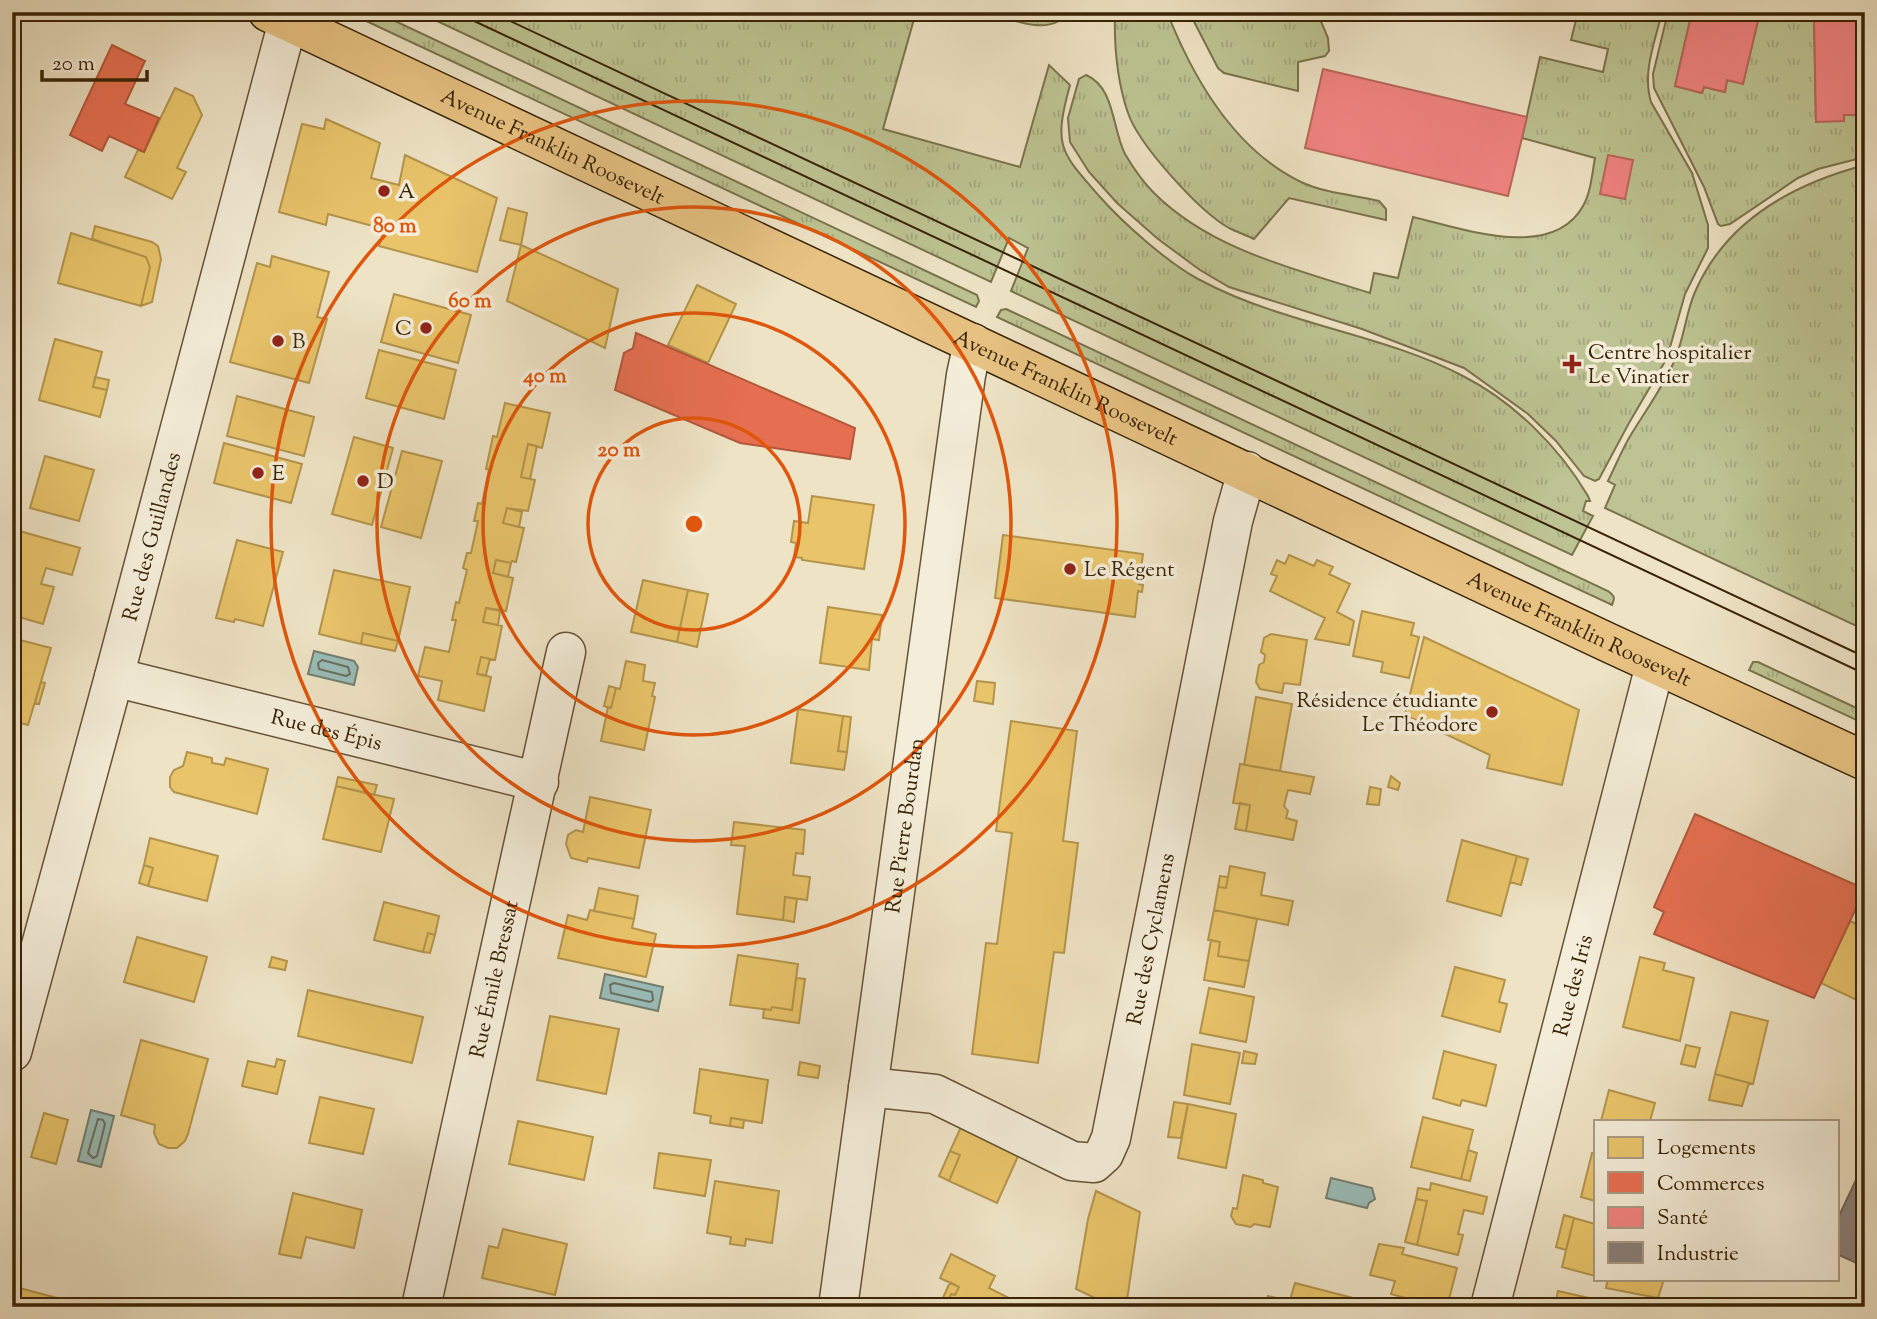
<svg xmlns="http://www.w3.org/2000/svg" width="1877" height="1319" font-family="'Sorts Mill Goudy',serif">
  <style>
    .grass { fill: url(#grass-tufts); stroke: #7b734c; stroke-width: 2 }
    .water { fill: #9abdb9; stroke: #737f71; stroke-width: 2 }
    .homes { fill: #e9c46a; stroke: #b4944c; stroke-width: 2 }
    .shops { fill: #e76f51; stroke: #b3583a; stroke-width: 2 }
    .health { fill: #f28482; stroke: #ba675c; stroke-width: 2 }
    .industry { fill: #8a817c; stroke: #726558; stroke-width: 2 }
    .lines { fill: none; stroke-linecap: round; stroke-linejoin: round }
    .shore { stroke: #6a705f; stroke-width: 2 }
    .minor-casing { stroke: #665335; stroke-width: 41 }
    .major-casing { stroke: #392305; stroke-width: 41 }
    .minor { stroke: #f4edd9; stroke-width: 38 }
    .major { stroke: #e7c282; stroke-width: 38 }
    .tram { stroke: #392305; stroke-width: 2 }
    .ring { fill: none; stroke: #df560c; stroke-width: 3.5 }
    .poi-dot { fill: #8f2418; stroke: #f4edd9; stroke-width: 2.5 }
    .labels { text-anchor: middle; stroke-width: 7; stroke-linejoin: round; paint-order: stroke }
    .street-label { font-size: 21px; fill: #392305; stroke: #f4edd9 }
    .poi-label { font-size: 21px; fill: #392305; stroke: #f4edd9; text-anchor: start }
    .centre { fill: #df560c; stroke: #f4edd9; stroke-width: 3.5 }
    .ring-label { font-size: 21px; text-anchor: middle; font-weight: bold; fill: #df560c; stroke: #f4edd9; stroke-width: 7; stroke-linejoin: round; paint-order: stroke }
  </style>
  <defs>
    <pattern id="grass-tufts" width="24" height="20" patternUnits="userSpaceOnUse" patternTransform="scale(1.75)"><rect width="24" height="20" fill="#bdc392"/><path d="M3 7l-1-3M5 7V3M7 7l1-3M15 17l-1-3M17 17v-4M19 17l1-3" fill="none" stroke="#a3a77c"/></pattern>
  </defs>
  <rect width="100%" height="100%" fill="#eee3c5"/>
  <filter id="stains"><feTurbulence type="fractalNoise" baseFrequency=".00286" numOctaves="4"/><feColorMatrix values="0 0 0 0 .2 0 0 0 0 .09 0 0 0 0 .02 0 0 0 .5 -.17"/></filter>
  <radialGradient id="worn" r=".72"><stop offset=".6" stop-color="#630" stop-opacity="0"/><stop offset="1" stop-color="#630" stop-opacity=".3"/></radialGradient>
  <path class="grass" d="M347,12H376L977,295L979,301L976,307Z
    M418,12H916L883,129L1020,167L1049,65L1070,85C1053,147 1060,151 1100,197C1124,224 1167,262 1198,279C1226,294 1257,306 1287,315C1345,334 1408,347 1463,376C1514,402 1559,447 1588,496L1590,501H1586L1583,511L1593,516L1572,555L1011,291L1028,248L1009,238L991,282Z
    M986,12H1069C1050,38 1011,19 986,12Z
    M1115,12H1167C1193,78 1235,150 1301,182C1324,193 1354,195 1379,201L1386,209V220L1289,198L1254,239C1246,235 1237,232 1229,228C1199,211 1139,145 1128,113C1117,81 1114,46 1115,12Z
    M1189,12H1317L1328,38L1329,51L1325,56L1298,62V91L1224,73L1218,68Z
    M1578,12H1662C1655,42 1642,72 1651,102L1692,173L1708,225V248L1685,294L1667,358L1629,423L1599,479L1595,481L1584,476L1556,441L1528,414L1464,368L1362,329L1229,287L1200,270L1158,239L1117,203L1089,172L1070,142L1068,118L1079,79L1086,75C1115,87 1112,129 1125,154C1132,166 1144,183 1154,193C1211,250 1295,269 1370,293L1374,273L1398,278L1413,217C1461,228 1552,262 1583,206C1591,192 1592,174 1595,158L1522,138L1540,57L1603,72L1608,49L1571,40Z
    M1668,12H1692L1675,86L1702,93L1704,87L1725,92L1727,80L1743,83L1760,12H1798L1814,16L1816,121H1844V115H1865V157L1818,169L1798,178L1730,224L1721,226L1718,224L1704,187L1654,88L1653,74Z
    M1865,165V630L1605,508L1615,485L1608,481C1615,467 1621,452 1629,438C1644,413 1661,390 1673,364C1684,341 1685,315 1695,292C1726,220 1793,184 1865,165Z
    M1006,309L1608,591C1615,596 1615,598 1612,605L997,317L1001,310Z
    M1753,662H1758L1865,712V724L1749,670Z"/>
  <path class="water" d="M314,651L354,661L358,667L354,685L308,674Z
    M605,974L663,987L658,1011L600,998Z
    M91,1110L114,1116L101,1167L78,1161Z
    M1331,1178L1372,1188L1375,1199L1369,1203L1367,1208L1326,1198Z"/>
  <path class="homes" d="M175,88L193,96L202,115L177,168L186,172L172,199L125,177L138,150L144,152Z
    M326,119L380,143L371,178L399,185L405,155L497,198L477,272L379,246L384,229L328,214L326,225L279,212L302,124L324,129Z
    M508,208L527,213L521,245L500,240Z
    M95,226L152,242L158,246L161,259L152,302L141,306L150,267L146,257L92,239Z
    M71,233L146,257L150,267L141,306L58,283Z
    M521,245L618,289L605,348L507,301Z
    M272,256L329,272L317,317L327,319L309,383L230,362L257,263L270,267Z
    M697,285L736,304L708,363L668,345Z
    M394,294L471,315L458,363L381,342Z
    M55,339L102,352L93,387L107,390L100,417L39,400Z
    M379,350L456,370L444,419L366,398Z
    M95,377L109,380L107,390L93,387Z
    M237,396L314,417L304,456L227,436Z
    M505,403L550,413L542,448L528,444L521,477L535,480L528,511L507,508L503,523L524,528L516,562L512,561L511,563L496,560L493,573L513,578L506,611L486,608L483,622L502,626L495,660L481,657L477,674L491,677L484,711L438,700L442,681L418,676L425,647L449,652L456,620H452L456,602L459,603L467,570L463,568L467,553H471L478,521H474L478,503L482,504L489,470L486,469L493,436L497,437Z
    M354,437L393,448L372,525L332,514Z
    M224,443L302,464L291,503L214,483Z
    M528,444L537,446L530,479L521,477Z
    M402,451L442,461L421,538L381,527Z
    M45,456L94,470L79,521L30,508Z
    M812,496L874,505L864,569L802,560V558L794,557L796,543L791,542L794,521L808,523Z
    M507,508L522,512L519,527L503,523Z
    M12,529L80,548L72,575L46,568L41,584L54,587L43,624L12,615Z
    M1003,535L1143,554L1139,584L1143,585L1142,592L1138,591L1135,617L995,598Z
    M237,540L283,552L263,626L235,619L234,622L216,618Z
    M1289,555L1314,566L1317,560L1333,567L1329,574L1350,584L1337,612L1354,621L1349,645L1315,639L1325,618L1270,591L1277,576L1271,574L1277,560L1285,564Z
    M496,560L511,563L508,577L493,573Z
    M334,570L410,587L398,641L363,633L361,644L319,634Z
    M643,580L688,590L677,642L631,632Z
    M688,590L708,594L697,647L677,642Z
    M828,607L882,615L879,640L872,639L869,670L820,663Z
    M486,608L500,611L498,625L483,622Z
    M1362,611L1414,623L1411,635L1419,637L1409,678L1381,672L1383,662L1353,656Z
    M363,633L398,641L395,651L361,644Z
    M1271,634L1307,640L1300,685L1284,683L1282,693L1260,689L1256,682L1259,665L1264,662L1265,655L1261,652L1264,638Z
    M1424,637L1579,710L1562,785L1487,768L1490,755L1405,715Z
    M12,638L51,648L28,725L12,721Z
    M481,657L490,659L486,675L477,674Z
    M626,661L645,665L643,681L655,683L652,696L655,697L644,750L601,741L608,707L611,708L616,688L620,689Z
    M977,681L995,683L993,704L974,701Z
    M41,682L45,683L39,704L35,703Z
    M609,686L616,688L611,708L604,706Z
    M1256,697L1292,704L1280,771L1244,765Z
    M798,709L843,716L838,751L847,752L844,770L791,763Z
    M843,716L851,717L847,752L838,751Z
    M1011,721L1077,731L1063,841L1078,843L1064,953L1054,952L1038,1063L972,1054L986,943L997,944L1012,833L996,831Z
    M187,752L212,758V763L224,765L226,758L268,769L257,814L174,792L170,787V777L174,770L183,766Z
    M1240,764L1314,777L1310,794L1288,790L1284,806L1288,811L1286,818L1297,821L1293,840L1246,831L1250,805L1233,803Z
    M1391,776L1400,783L1398,790L1388,787Z
    M338,777L377,785L374,795L336,786Z
    M336,786L394,799L381,852L323,839Z
    M1370,787L1381,789L1379,805L1367,804Z
    M590,797L651,810L639,868L588,858L587,862L571,858L566,844L568,835L576,830L583,832Z
    M1240,803L1250,805L1246,831L1235,829Z
    M734,822L805,830L803,854L796,853L793,875L810,877L807,900L785,897L783,920L737,914L745,846L731,845Z
    M150,838L218,856L207,901L148,886L153,868L144,865Z
    M1462,840L1517,856L1501,916L1447,901Z
    M1517,856L1528,859L1521,885L1510,882Z
    M144,865L153,868L148,886L139,883Z
    M1230,866L1265,873L1261,895L1293,901L1288,925L1214,910L1218,887L1226,888Z
    M1220,876L1228,877L1226,888L1218,887Z
    M599,888L638,896L634,919L594,911Z
    M785,897L797,899L794,922L783,920Z
    M384,902L439,916L435,935L428,933L423,952L374,940Z
    M590,910L634,919L632,928L656,934L646,977L558,958L568,915L587,920Z
    M1214,910L1257,919L1249,961L1218,956L1220,942L1208,940Z
    M1850,921L1865,928V1004L1821,983Z
    M428,933L435,935L430,953L423,952Z
    M137,937L207,957L194,1002L124,982Z
    M1211,940L1220,942L1218,956L1249,961L1244,987L1204,980Z
    M738,955L798,964L792,1010L772,1007L771,1010L730,1005Z
    M272,957L287,961L285,970L269,967Z
    M1640,957L1665,963L1663,970L1694,978L1680,1041L1623,1027Z
    M1455,967L1505,980L1499,1002L1507,1004L1500,1032L1442,1016Z
    M796,978L805,979L799,1023L763,1018L764,1009L771,1010L772,1007L792,1010Z
    M1209,988L1254,997L1246,1042L1200,1033Z
    M308,990L423,1017L412,1063L298,1036Z
    M1731,1012L1768,1021L1753,1084L1715,1074Z
    M550,1016L619,1029L606,1094L537,1080Z
    M141,1040L208,1059L188,1134L185,1141L177,1148H168L159,1144L154,1133L155,1125L121,1115Z
    M1192,1044L1240,1053L1230,1104L1184,1095Z
    M1686,1045L1700,1048L1695,1067L1681,1064Z
    M1244,1051L1257,1054L1255,1064L1242,1063Z
    M1444,1051L1496,1065L1486,1106L1462,1100L1460,1106L1433,1098Z
    M277,1059L285,1061L277,1094L242,1086L248,1061L275,1067Z
    M800,1062L820,1066L818,1078L798,1075Z
    M700,1069L768,1080L762,1123L731,1118L730,1126L710,1123L711,1116L694,1113Z
    M1715,1074L1749,1083L1742,1106L1709,1100Z
    M1609,1090L1655,1103L1650,1121H1601Z
    M320,1097L374,1109L363,1154L309,1143Z
    M1174,1102L1188,1104L1181,1138L1168,1137Z
    M1188,1104L1236,1114L1226,1168L1178,1158Z
    M44,1113L68,1120L56,1164L31,1157Z
    M1423,1117L1473,1130L1461,1179L1411,1167Z
    M731,1118L744,1120L743,1128L730,1126Z
    M518,1121L593,1137L584,1180L509,1164Z
    M961,1127L1019,1154L997,1203L949,1181L960,1155L950,1151Z
    M1468,1150L1477,1153L1470,1181L1461,1179Z
    M950,1151L960,1155L949,1181L939,1176Z
    M659,1153L711,1160L705,1196L654,1188Z
    M1592,1153H1595V1201L1581,1197Z
    M1243,1175L1263,1180V1183L1278,1187L1270,1227L1254,1224L1251,1227L1236,1224L1231,1216L1233,1208L1237,1209Z
    M715,1181L779,1191L772,1243L746,1239L745,1246L730,1244L731,1237L707,1233Z
    M1431,1183L1487,1197L1483,1214L1464,1210L1458,1234L1463,1235L1458,1255L1417,1245L1427,1201L1416,1199L1418,1188L1430,1190Z
    M1096,1191L1140,1212L1126,1307H1113L1076,1289L1088,1219Z
    M293,1193L362,1210L354,1248L306,1237L301,1258L279,1254Z
    M1416,1199L1427,1201L1417,1245L1405,1242Z
    M1564,1215L1574,1218L1566,1250L1556,1247Z
    M1574,1218L1595,1224V1276L1562,1267Z
    M503,1229L567,1244L555,1295L482,1278L489,1246L498,1248Z
    M1379,1244L1404,1248L1402,1254L1457,1268L1447,1307H1439L1391,1294L1395,1281L1370,1275Z
    M951,1254L995,1276L989,1288L1027,1307H945L951,1294L955,1295L959,1287L940,1278Z
    M1608,1279H1664L1658,1298L1606,1288Z
    M950,1282L959,1287L955,1295L951,1294L945,1307H939Z
    M1295,1283L1353,1298L1350,1307H1288Z
    M12,1286L76,1303L75,1307H12Z
    M1558,1291L1607,1302L1606,1307H1555Z
    M1268,1296L1290,1301L1288,1307H1266Z
    M1096,1298L1113,1307H1092Z"/>
  <path class="shops" d="M112,45L145,61L125,104L159,118L144,152L109,136L102,151L70,135Z
    M636,333L855,428L850,459L740,443L615,390L624,353L633,348Z
    M1695,814L1865,889L1814,998L1654,934L1664,912L1654,907Z"/>
  <path class="health" d="M1692,12H1760L1743,84L1727,80L1725,92L1704,87L1702,93L1675,86Z
    M1798,12H1865V115H1844V121L1816,122L1814,16Z
    M1323,69L1527,117L1508,196L1305,148Z
    M1608,155L1633,160L1625,199L1600,194Z"/>
  <path class="industry" d="M1865,1161V1267L1837,1254V1220Z"/>
  <g class="lines">
    <path class="shore" d="M322,660L348,667L350,674L346,676L319,669L318,663Z
      M614,983L652,992L653,1000L650,1002L611,993L610,985Z
      M98,1119L103,1120L105,1124L97,1156L93,1158L88,1153Z"/>
    <g class="minor-casing">
      <g id="minor">
        <path id="s1" d="M114,677L539,782"/>
        <path id="s2" d="M12,1052L114,677L288,21"/>
        <path id="s3" d="M868,1087L935,1094L1072,1161L1094,1163L1104,1154L1111,1138L1233,521L1247,471"/>
        <path id="s4" d="M421,1307L566,652"/>
        <path id="s5" d="M838,1307L966,375L973,343"/>
        <path id="s6" d="M1490,1307L1655,665"/>
      </g>
    </g>
    <g class="major-casing">
      <g id="major">
        <path id="s7" d="M268,12L1607,642L1865,761"/>
      </g>
    </g>
    <use href="#minor" class="minor"/>
    <use href="#major" class="major"/>
    <path class="tram" d="M455,12L1865,674
      M491,12L1865,657"/>
  </g>
  <g class="ring">
    <circle cx="694" cy="524" r="106"/>
    <circle cx="694" cy="524" r="211"/>
    <circle cx="694" cy="524" r="317"/>
    <circle cx="694" cy="524" r="423"/>
  </g>
  <g class="poi-dot">
    <circle cx="384" cy="191" r="7"/>
    <circle cx="426" cy="328" r="7"/>
    <circle cx="278" cy="341" r="7"/>
    <path d="M1568.5 353.5h7v7h7v7h-7v7h-7v-7h-7v-7h7z"/>
    <circle cx="258" cy="473" r="7"/>
    <circle cx="363" cy="481" r="7"/>
    <circle cx="1070" cy="569" r="7"/>
    <circle cx="1492" cy="712" r="7"/>
  </g>
  <g class="labels">
    <g class="street-label">
      <text dy="7" stroke="none"><textPath href="#s7" startOffset="315">Avenue Franklin Roosevelt</textPath></text>
      <text dy="7" stroke="none"><textPath href="#s7" startOffset="882">Avenue Franklin Roosevelt</textPath></text>
      <text dy="7" stroke="none"><textPath href="#s2" startOffset="534">Rue des Guillandes</textPath></text>
      <text dy="7" stroke="none"><textPath href="#s7" startOffset="1449">Avenue Franklin Roosevelt</textPath></text>
      <text dy="7" stroke="none"><textPath href="#s1" startOffset="219">Rue des Épis</textPath></text>
      <text dy="7" stroke="none"><textPath href="#s5" startOffset="486">Rue Pierre Bourdan</textPath></text>
      <text dy="7" stroke="none"><textPath href="#s3" startOffset="476">Rue des Cyclamens</textPath></text>
      <text dy="7" stroke="none"><textPath href="#s4" startOffset="336">Rue Émile Bressat</textPath></text>
      <text dy="7" stroke="none"><textPath href="#s6" startOffset="332">Rue des Iris</textPath></text>
    </g>
    <g class="poi-label">
      <text x="398" y="198">A</text>
      <text x="412" y="335" text-anchor="end">C</text>
      <text x="292" y="348">B</text>
      <text x="1588" y="359">Centre hospitalier<tspan x="1588" dy="24">Le Vinatier</tspan></text>
      <text x="272" y="480">E</text>
      <text x="377" y="488">D</text>
      <text x="1084" y="576">Le Régent</text>
      <text x="1478" y="707" text-anchor="end">Résidence étudiante<tspan x="1478" dy="24">Le Théodore</tspan></text>
    </g>
  </g>
  <circle cx="694" cy="524" r="10" class="centre"/>
  <g class="ring-label">
    <text x="395" y="232">80 m</text>
    <text x="470" y="307">60 m</text>
    <text x="545" y="382">40 m</text>
    <text x="619" y="456">20 m</text>
  </g>
  <rect width="1877" height="1319" fill="none" stroke="#eee3c5" stroke-width="42"/>
  <rect x="14" y="14" width="1849" height="1291" fill="none" stroke="#392305" stroke-width="3.5"/>
  <rect x="21" y="21" width="1835" height="1277" fill="none" stroke="#392305" stroke-width="2"/>
  <rect x="1594" y="1120" width="245" height="161" fill="#f4edd9" stroke="#a99c84" stroke-width="2"/>
  <rect x="1608" y="1137" width="35" height="21" fill="#e9c46a" stroke="#a99c84" stroke-width="2"/>
  <text x="1657" y="1154" font-size="21" fill="#392305">Logements</text>
  <rect x="1608" y="1172" width="35" height="21" fill="#e76f51" stroke="#a99c84" stroke-width="2"/>
  <text x="1657" y="1190" font-size="21" fill="#392305">Commerces</text>
  <rect x="1608" y="1207" width="35" height="21" fill="#f28482" stroke="#a99c84" stroke-width="2"/>
  <text x="1657" y="1224" font-size="21" fill="#392305">Santé</text>
  <rect x="1608" y="1242" width="35" height="21" fill="#8a817c" stroke="#a99c84" stroke-width="2"/>
  <text x="1657" y="1260" font-size="21" fill="#392305">Industrie</text>
  <path d="M42 70v10h105v-10" fill="none" stroke="#392305" stroke-width="3.5"/>
  <text x="52" y="70" font-size="21" fill="#392305" stroke="#f4edd9" stroke-width="5" paint-order="stroke">20 m</text>
  <rect width="100%" height="100%" filter="url(#stains)"/>
  <rect width="100%" height="100%" fill="url(#worn)"/>
</svg>
